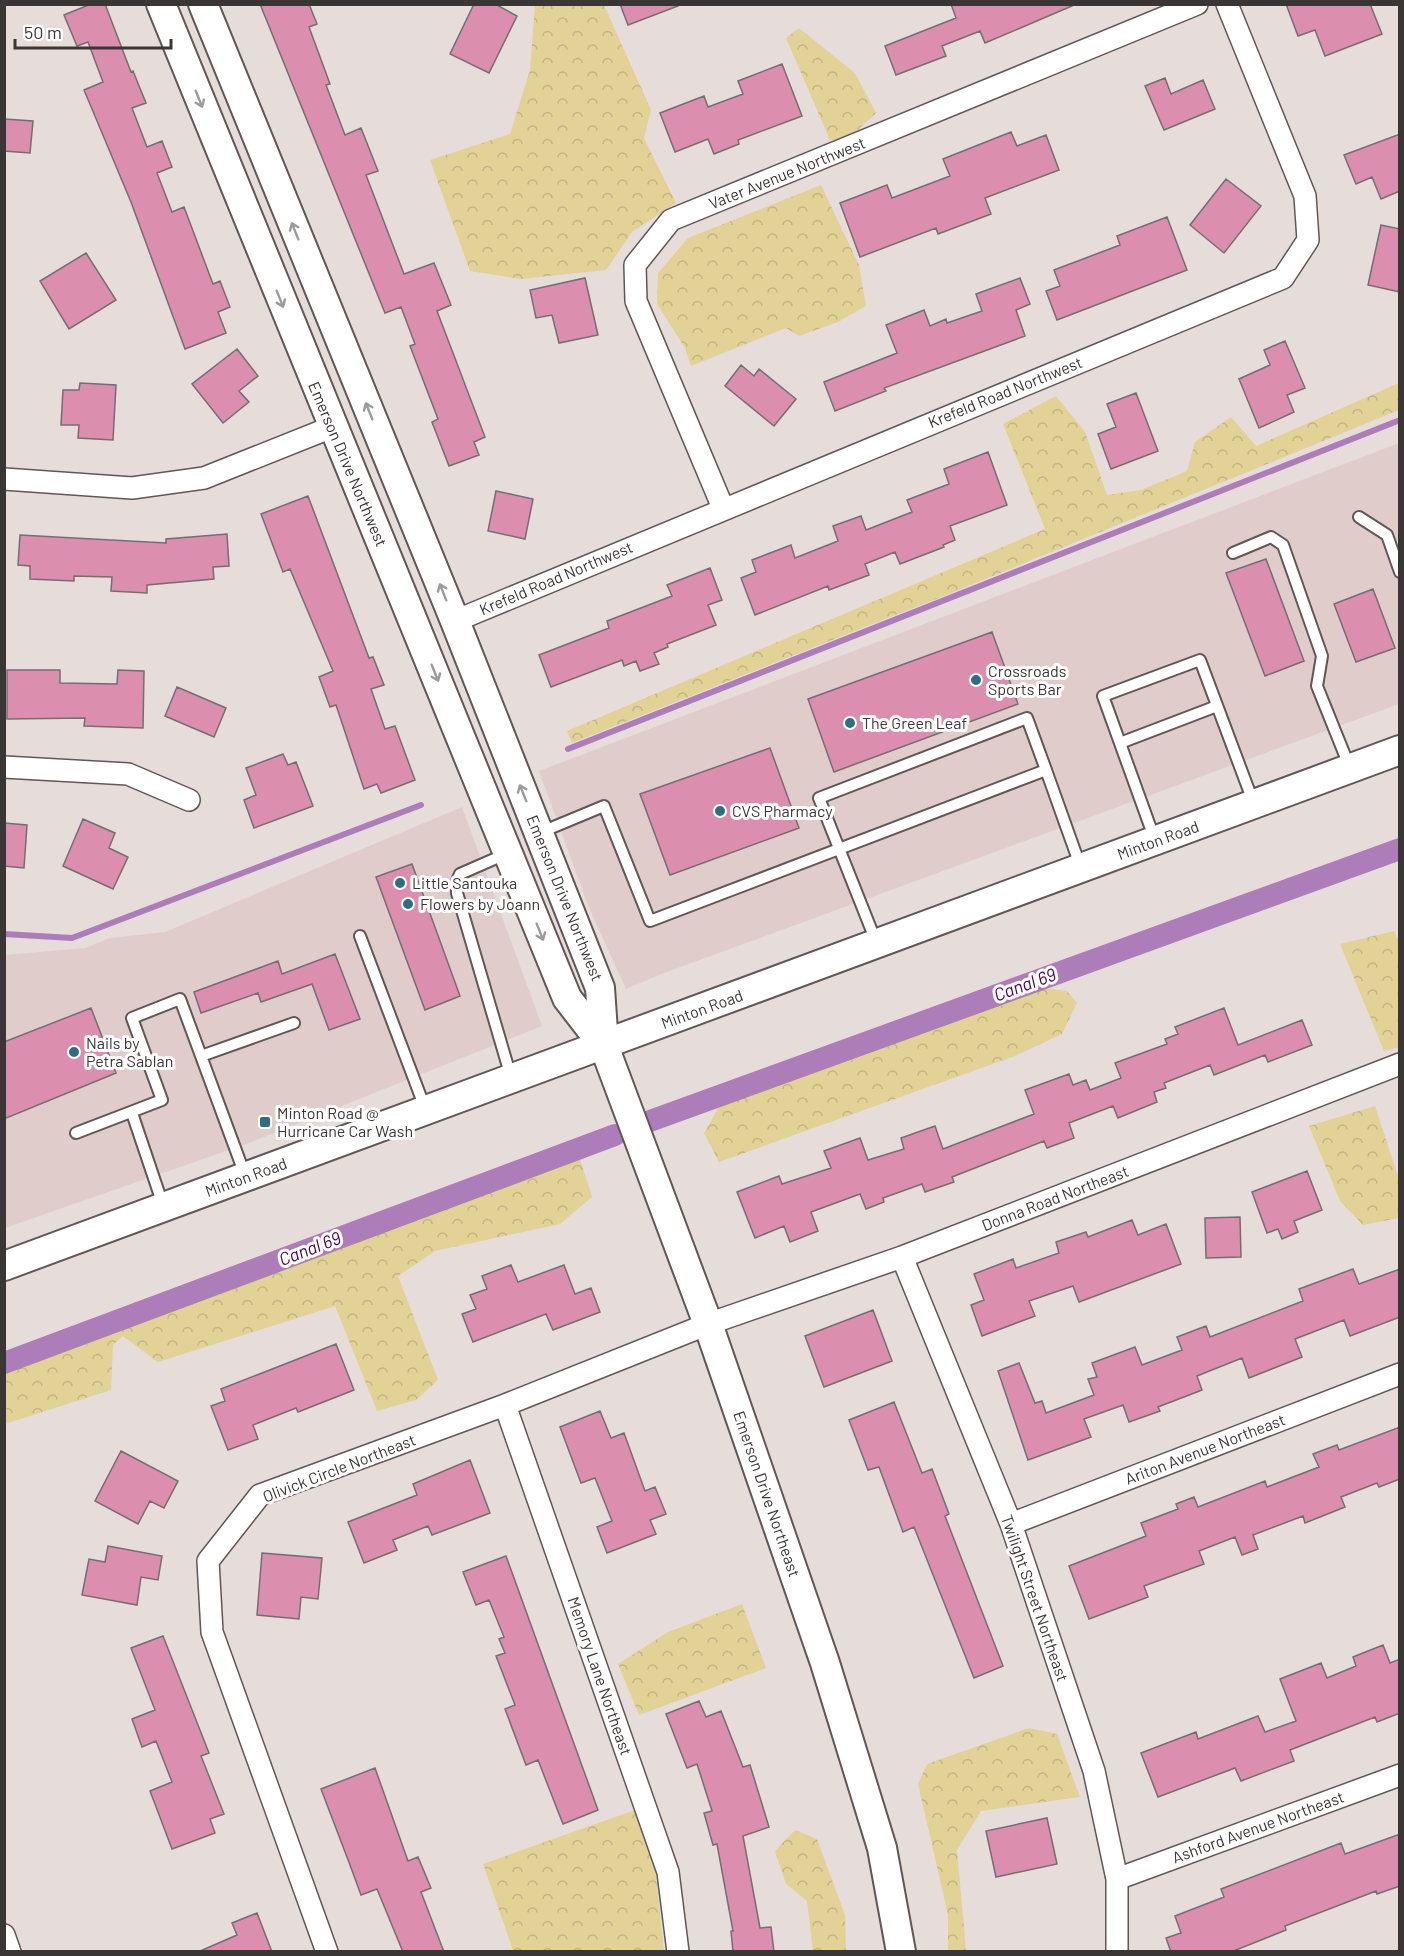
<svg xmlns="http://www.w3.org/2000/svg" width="1404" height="1956" font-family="Barlow,sans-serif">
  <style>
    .built { fill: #e0cdcb }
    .forest { fill: url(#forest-crowns) }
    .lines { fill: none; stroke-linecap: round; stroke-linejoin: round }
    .stream { stroke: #ad7dba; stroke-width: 6 }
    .canal { stroke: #ad7dba; stroke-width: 22 }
    .building { fill: #dc8eaf; stroke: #766d70; stroke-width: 1.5 }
    .lane-casing { stroke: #605756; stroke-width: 14 }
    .street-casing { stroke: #605756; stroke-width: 24 }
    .secondary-casing { stroke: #605756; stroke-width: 32 }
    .lane { stroke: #fff; stroke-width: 10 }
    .street { stroke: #fff; stroke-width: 21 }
    .secondary { stroke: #fff; stroke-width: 28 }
    .oneway { stroke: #9c9a9a }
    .poi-dot { fill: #2c6f80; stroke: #fff; stroke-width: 2 }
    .labels { text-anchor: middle; stroke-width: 6; stroke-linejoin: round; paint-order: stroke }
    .street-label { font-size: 16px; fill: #3a3635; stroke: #fff }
    .poi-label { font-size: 16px; fill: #3a3635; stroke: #fff; text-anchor: start }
    .water-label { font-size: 18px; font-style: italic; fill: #470654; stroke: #fff }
  </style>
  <defs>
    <pattern id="forest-crowns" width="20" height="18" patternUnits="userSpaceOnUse" patternTransform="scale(1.5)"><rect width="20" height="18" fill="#e2d296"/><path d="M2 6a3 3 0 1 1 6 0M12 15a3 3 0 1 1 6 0" fill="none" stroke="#c3b582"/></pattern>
  </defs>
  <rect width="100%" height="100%" fill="#e6dcda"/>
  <path class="built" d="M1399,443V704L664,973L626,989L589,908L539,771Z
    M462,807L542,1026L249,1143L5,1228V955L85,948L110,938L165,932Z"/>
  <path class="forest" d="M535,5H604L651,110L644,138L676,203L632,232L606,270L521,279L470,271L430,160L510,134L530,70Z
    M799,28L855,73L876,113L847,140H830L786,38Z
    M821,185L859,265L866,306L838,322L799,336L786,328L691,366L685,348L657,304L658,273L688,238Z
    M1399,383V410L951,593L572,743L567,731L1045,529L1003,424L1056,396L1085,432L1107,495L1141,490L1187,471L1195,442L1231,417L1256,446Z
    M1394,931L1400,944L1399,1047L1384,1051L1340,944Z
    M1042,988L1067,991L1077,1003L1062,1034L1015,1056L719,1162L704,1133L719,1107Z
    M1375,1106L1399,1179V1218L1363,1225L1340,1201L1309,1126Z
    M580,1159L592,1197L560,1224L435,1251L398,1276L438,1380L416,1400L377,1411L335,1306L158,1362L123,1336L113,1345L111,1390L5,1424V1371Z
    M742,1604L766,1668L639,1715L618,1664L668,1632Z
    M1029,1728L1057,1734L1080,1797L981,1811L957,1850L966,1951H948V1915L918,1784L927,1764Z
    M635,1810L655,1867L664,1951H510L513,1950L483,1864Z
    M795,1830L817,1839L845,1915L846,1951H813L807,1901L786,1884L775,1851Z"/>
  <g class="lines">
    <path class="stream" d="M568,749L1400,420
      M4,934L72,938L421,805"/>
    <path class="canal" d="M650,1121L1400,849
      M4,1363L615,1135"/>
  </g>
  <path class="building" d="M91,4H105L131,72L133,71L146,103L132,108L147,147L162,141L172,167L157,173L172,212L184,207L213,284L220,281L230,307L218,312L226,333L185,349L131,202L84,90L103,82L88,42L77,46L64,15Z
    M260,4H309L317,24L309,27L330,84L326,85L345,135L361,128L378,171L366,175L404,274L434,263L451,305L437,311L485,437L474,442L479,455L449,466L432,422L438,419L410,346L415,344L401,307L385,313Z
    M474,4H495L517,16L489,73L450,54Z
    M620,4H678V6L628,25Z
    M951,4H1072V6L985,43L980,31L942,46L946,56L896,75L885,46L956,18Z
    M1286,4H1370L1382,34L1325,56L1315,30L1298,36Z
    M782,64L802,116L738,140L739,144L714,154L708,139L675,152L660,113L704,96L708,107L743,94L738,81Z
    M1165,78L1171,94L1203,80L1215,109L1164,130L1145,86Z
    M4,119L33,121L30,153L4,151Z
    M1011,132L1017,146L1046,135L1059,170L985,198L991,214L938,234L936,228L860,257L840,203L887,185L892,198L950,176L943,159Z
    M1400,134V191L1381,199L1372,177L1356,184L1344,155Z
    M1226,179L1261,206L1224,253L1190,225Z
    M1167,217L1187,270L1057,320L1046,291L1060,286L1054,270L1120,245L1117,236Z
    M1381,225L1400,229V292L1368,285Z
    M86,253L116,300L69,329L40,281Z
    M585,278L598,335L559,343L552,315L536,318L530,290Z
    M1020,278L1030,304L1016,310L1025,336L884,388L886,391L835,411L824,382L897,353L886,325L924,310L930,326L946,319L947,323L982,311L976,294Z
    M1285,341L1305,388L1287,395L1294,412L1259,428L1239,379L1270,365L1264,350Z
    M237,349L258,376L239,391L249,402L223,423L192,384Z
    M741,365L754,376L759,369L796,399L774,426L725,386Z
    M80,383L116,385L113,440L78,438L79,425H61L63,390H79Z
    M1136,393L1158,451L1111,469L1098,434L1116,427L1107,404Z
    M988,452L1007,505L950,526L955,540L943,545L944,547L900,564L895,552L865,564L869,575L829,590L828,586L755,615L741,578L756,572L752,560L791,545L795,558L838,541L833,526L861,516L866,530L912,512L907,500L949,484L944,469Z
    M496,491L533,499L525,539L488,531Z
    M308,496L369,658L373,657L384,685L371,689L385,729L395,726L415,780L381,793L377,784L364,789L336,705L330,707L319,677L333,671L290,569L283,572L261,514Z
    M227,534L229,566L213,567L214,579L147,585V593L111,591L112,577L74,576V581L30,579V566L18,565L20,535L166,543V539Z
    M1266,559L1304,661L1265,676L1226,573Z
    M710,568L722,600L708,605L716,625L667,644L668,647L654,653L659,664L640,671L636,661L624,666L622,660L551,687L539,655L609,628L607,621L672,596L667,585Z
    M1373,589L1395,648L1356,662L1334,604Z
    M992,632L1018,704L834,772L808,699Z
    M7,670H60V683L117,684L118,670L144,671L143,728L84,726L85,718L7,719Z
    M177,687L226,708L214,737L165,716Z
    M770,748L799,828L670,875L640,794Z
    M283,754L288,765L296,762L313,806L254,828L244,800L256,795L246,768Z
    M83,819L115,833L109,848L128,857L113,889L63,866Z
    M4,823L27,825L24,868L4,866Z
    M412,864L460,996L425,1010L376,877Z
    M335,954L360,1019L329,1030L312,984L261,1002L258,993L201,1013L194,992L278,961L282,974Z
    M91,1008L116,1073L4,1119V1042Z
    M1224,1008L1238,1045L1302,1020L1312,1045L1268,1062L1265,1055L1214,1075L1210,1065L1164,1083L1166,1088L1154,1092L1157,1102L1118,1118L1113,1106L1069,1123L1074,1138L1047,1148L1044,1141L952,1177L954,1182L925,1192L922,1184L883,1198L884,1202L866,1209L860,1194L811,1212L818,1231L790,1242L784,1226L755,1238L737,1192L779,1176L782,1184L831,1168L824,1151L860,1138L868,1160L904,1149L901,1138L935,1126L943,1149L1034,1114L1025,1090L1069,1074L1073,1085L1086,1080L1090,1090L1121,1078L1115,1063L1167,1044L1165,1039L1178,1034L1175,1027Z
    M1307,1171L1322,1210L1294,1221L1298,1232L1282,1239L1278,1229L1267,1233L1252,1192Z
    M1240,1217L1241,1257L1206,1258L1205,1218Z
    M1132,1220L1138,1235L1166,1224L1181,1264L1079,1302L1073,1286L1029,1301L1035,1316L982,1336L971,1305L984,1300L974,1274L1013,1259L1016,1268L1059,1253L1056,1242L1086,1232L1088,1237Z
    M511,1265L518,1282L564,1265L575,1294L591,1288L600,1312L553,1330L546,1314L473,1342L462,1314L476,1309L470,1295L487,1289L482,1276Z
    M1353,1269L1359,1284L1400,1269V1317L1350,1336L1344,1320L1295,1339L1302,1357L1249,1378L1242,1358L1197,1376L1202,1390L1158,1407L1160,1411L1129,1422L1123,1405L1084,1419L1091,1437L1028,1460L998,1371L1019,1363L1035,1403L1042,1401L1046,1413L1094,1395L1088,1379L1097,1377L1092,1363L1135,1347L1142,1365L1182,1350L1177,1337L1206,1326L1210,1337L1303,1301L1299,1289Z
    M873,1310L892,1361L824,1387L805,1336Z
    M336,1344L354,1390L298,1412L296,1408L253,1425L258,1439L228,1450L211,1406L225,1401L221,1389Z
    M894,1402L922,1473L932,1469L949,1514L945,1516L1003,1666L974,1678L914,1527L903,1532L879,1467L868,1470L849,1420Z
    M600,1411L611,1438L624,1433L645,1491L655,1487L666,1514L650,1520L656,1534L607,1553L597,1527L612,1521L595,1478L581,1483L560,1427Z
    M1400,1427V1479L1379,1487L1377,1483L1341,1497L1345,1507L1305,1523L1303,1516L1253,1535L1258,1549L1242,1555L1235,1537L1199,1551L1204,1564L1144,1586L1148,1597L1089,1619L1069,1566L1146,1536L1141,1523L1178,1509L1176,1504L1194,1497L1198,1507L1265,1481L1267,1487L1319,1467L1313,1454L1337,1445L1339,1450Z
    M121,1451L178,1481L164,1508L150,1501L138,1524L95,1501Z
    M470,1460L490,1513L432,1535L428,1526L393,1540L397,1550L364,1563L348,1522L417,1495L413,1484Z
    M108,1546L162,1556L158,1580L141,1577L137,1605L82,1595L89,1559L105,1562Z
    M262,1553L322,1558L318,1599L301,1597L299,1619L257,1615Z
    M506,1556L598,1810L563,1824L538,1760L526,1765L505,1709L515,1705L496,1656L505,1653L499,1639L504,1637L489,1600L476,1605L463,1572Z
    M163,1636L209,1753L201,1756L224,1814L210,1819L215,1833L172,1849L150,1791L172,1782L156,1741L142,1747L132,1719L155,1710L131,1648Z
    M1383,1645L1390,1663L1400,1659V1713L1377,1722L1375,1717L1290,1750L1294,1761L1241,1781L1235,1768L1158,1797L1141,1753L1196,1732L1198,1739L1258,1716L1265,1732L1296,1721L1280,1679L1321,1663L1327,1678L1356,1666L1353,1657Z
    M699,1701L706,1717L721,1711L743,1767L750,1765L769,1827L743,1836L760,1928L771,1927L774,1952H733L731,1931H733L717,1844L713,1845L704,1813L712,1811L697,1764L687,1768L666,1714Z
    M375,1768L408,1861L418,1857L431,1888L421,1892L444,1952H403L377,1889L361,1895L350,1865L321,1789Z
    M1047,1818L1057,1864L996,1877L986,1831Z
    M1400,1834V1886L1377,1894L1376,1891L1285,1926L1286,1930L1231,1952H1171L1166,1938L1181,1933L1175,1916L1224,1897L1221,1889L1341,1843L1345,1854Z
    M257,1913L272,1952H198L237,1935L232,1923Z"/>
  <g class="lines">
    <g class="lane-casing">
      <path id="lane" d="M1359,517L1387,535L1400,572
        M1233,553L1271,537L1283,545L1322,656L1317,686L1350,768
        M1120,743L1217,706
        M539,833L604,806L650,921L1046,770L1081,868
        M1155,840L1103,696L1200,660L1254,804
        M508,853L460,874L457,881V893L511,1077
        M360,936L425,1108
        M877,944L819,798L1027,718L1046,770
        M201,1056L294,1023
        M132,1113L163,1205
        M76,1133L162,1100L132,1018L180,999L245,1175"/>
    </g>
    <g class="street-casing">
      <path id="street" d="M4,479L132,488L204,478L332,427
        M723,508L636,301L635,265L671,220L1197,4
        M455,621L1283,278L1308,240L1305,196L1227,4
        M4,767L128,774L189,800
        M902,1257L1011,1524L1094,1771L1117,1879V1952
        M505,1405L668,1872L678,1952
        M1011,1524L1400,1374
        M1117,1879L1400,1775
        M4,1935L10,1952
        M327,1952L212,1632L208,1561L260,1495L505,1405L708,1324L902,1257L1400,1064"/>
    </g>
    <g class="secondary-casing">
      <path id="secondary" d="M161,4L567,998L604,1046L708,1324L825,1663L882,1848L901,1952
        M203,4L455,621L600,988L604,1046
        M4,1266L1400,750"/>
    </g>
    <use href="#lane" class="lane"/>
    <use href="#street" class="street"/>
    <use href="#secondary" class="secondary"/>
  </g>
  <defs><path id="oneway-shaft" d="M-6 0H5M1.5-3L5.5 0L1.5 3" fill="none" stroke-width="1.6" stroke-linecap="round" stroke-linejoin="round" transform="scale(1.5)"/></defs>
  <g class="oneway">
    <use href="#oneway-shaft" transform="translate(199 99) rotate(68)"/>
    <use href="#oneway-shaft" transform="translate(295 231) rotate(-112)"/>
    <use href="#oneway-shaft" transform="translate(280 299) rotate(68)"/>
    <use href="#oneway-shaft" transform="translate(369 411) rotate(-112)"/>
    <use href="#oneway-shaft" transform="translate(443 592) rotate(-112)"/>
    <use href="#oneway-shaft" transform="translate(435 673) rotate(68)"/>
    <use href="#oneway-shaft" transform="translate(523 793) rotate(-112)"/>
    <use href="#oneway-shaft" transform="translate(540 932) rotate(68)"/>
  </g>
  <g class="poi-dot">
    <circle cx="976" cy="680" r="6"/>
    <circle cx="850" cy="723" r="6"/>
    <circle cx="720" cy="811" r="6"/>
    <circle cx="400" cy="883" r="6"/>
    <circle cx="408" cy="904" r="6"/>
    <circle cx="74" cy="1052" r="6"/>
    <rect x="259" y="1116" width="12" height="12" rx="3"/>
  </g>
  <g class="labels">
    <g class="street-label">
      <text transform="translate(787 173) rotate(-22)" y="6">Vater Avenue Northwest</text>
      <text transform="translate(1005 392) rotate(-22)" y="6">Krefeld Road Northwest</text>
      <text transform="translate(348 464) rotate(67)" y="6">Emerson Drive Northwest</text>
      <text transform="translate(556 578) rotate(-23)" y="6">Krefeld Road Northwest</text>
      <text transform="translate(1158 840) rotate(-20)" y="6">Minton Road</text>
      <text transform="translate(565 898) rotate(68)" y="6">Emerson Drive Northwest</text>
      <text transform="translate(702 1009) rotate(-20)" y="6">Minton Road</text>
      <text transform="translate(246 1177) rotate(-20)" y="6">Minton Road</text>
      <text transform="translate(1055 1198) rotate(-21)" y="6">Donna Road Northeast</text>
      <text transform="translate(1205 1449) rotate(-21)" y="6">Ariton Avenue Northeast</text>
      <text transform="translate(339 1468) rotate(-21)" y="6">Olivick Circle Northeast</text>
      <text transform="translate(767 1494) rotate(71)" y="6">Emerson Drive Northeast</text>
      <text transform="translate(1035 1598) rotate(71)" y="6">Twilight Street Northeast</text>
      <text transform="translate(600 1676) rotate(71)" y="6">Memory Lane Northeast</text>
      <text transform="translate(1258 1827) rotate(-20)" y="6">Ashford Avenue Northeast</text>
    </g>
    <g class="poi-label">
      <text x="988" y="677">Crossroads<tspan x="988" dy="18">Sports Bar</tspan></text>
      <text x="862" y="729">The Green Leaf</text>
      <text x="732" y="817">CVS Pharmacy</text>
      <text x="412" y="889">Little Santouka</text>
      <text x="420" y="910">Flowers by Joann</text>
      <text x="86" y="1049">Nails by<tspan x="86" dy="18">Petra Sablan</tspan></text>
      <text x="277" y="1119">Minton Road @<tspan x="277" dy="18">Hurricane Car Wash</tspan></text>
    </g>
    <g class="water-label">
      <text transform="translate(1025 985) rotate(-20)" y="6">Canal 69</text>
      <text transform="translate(310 1249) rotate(-21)" y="6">Canal 69</text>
    </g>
  </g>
  <rect width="1404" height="1956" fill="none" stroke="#3a3635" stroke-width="12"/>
  <path d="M15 39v9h156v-9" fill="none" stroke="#3a3635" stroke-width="3"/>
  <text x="24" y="39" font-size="18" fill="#3a3635" stroke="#ffffff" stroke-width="4.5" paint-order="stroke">50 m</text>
</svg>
